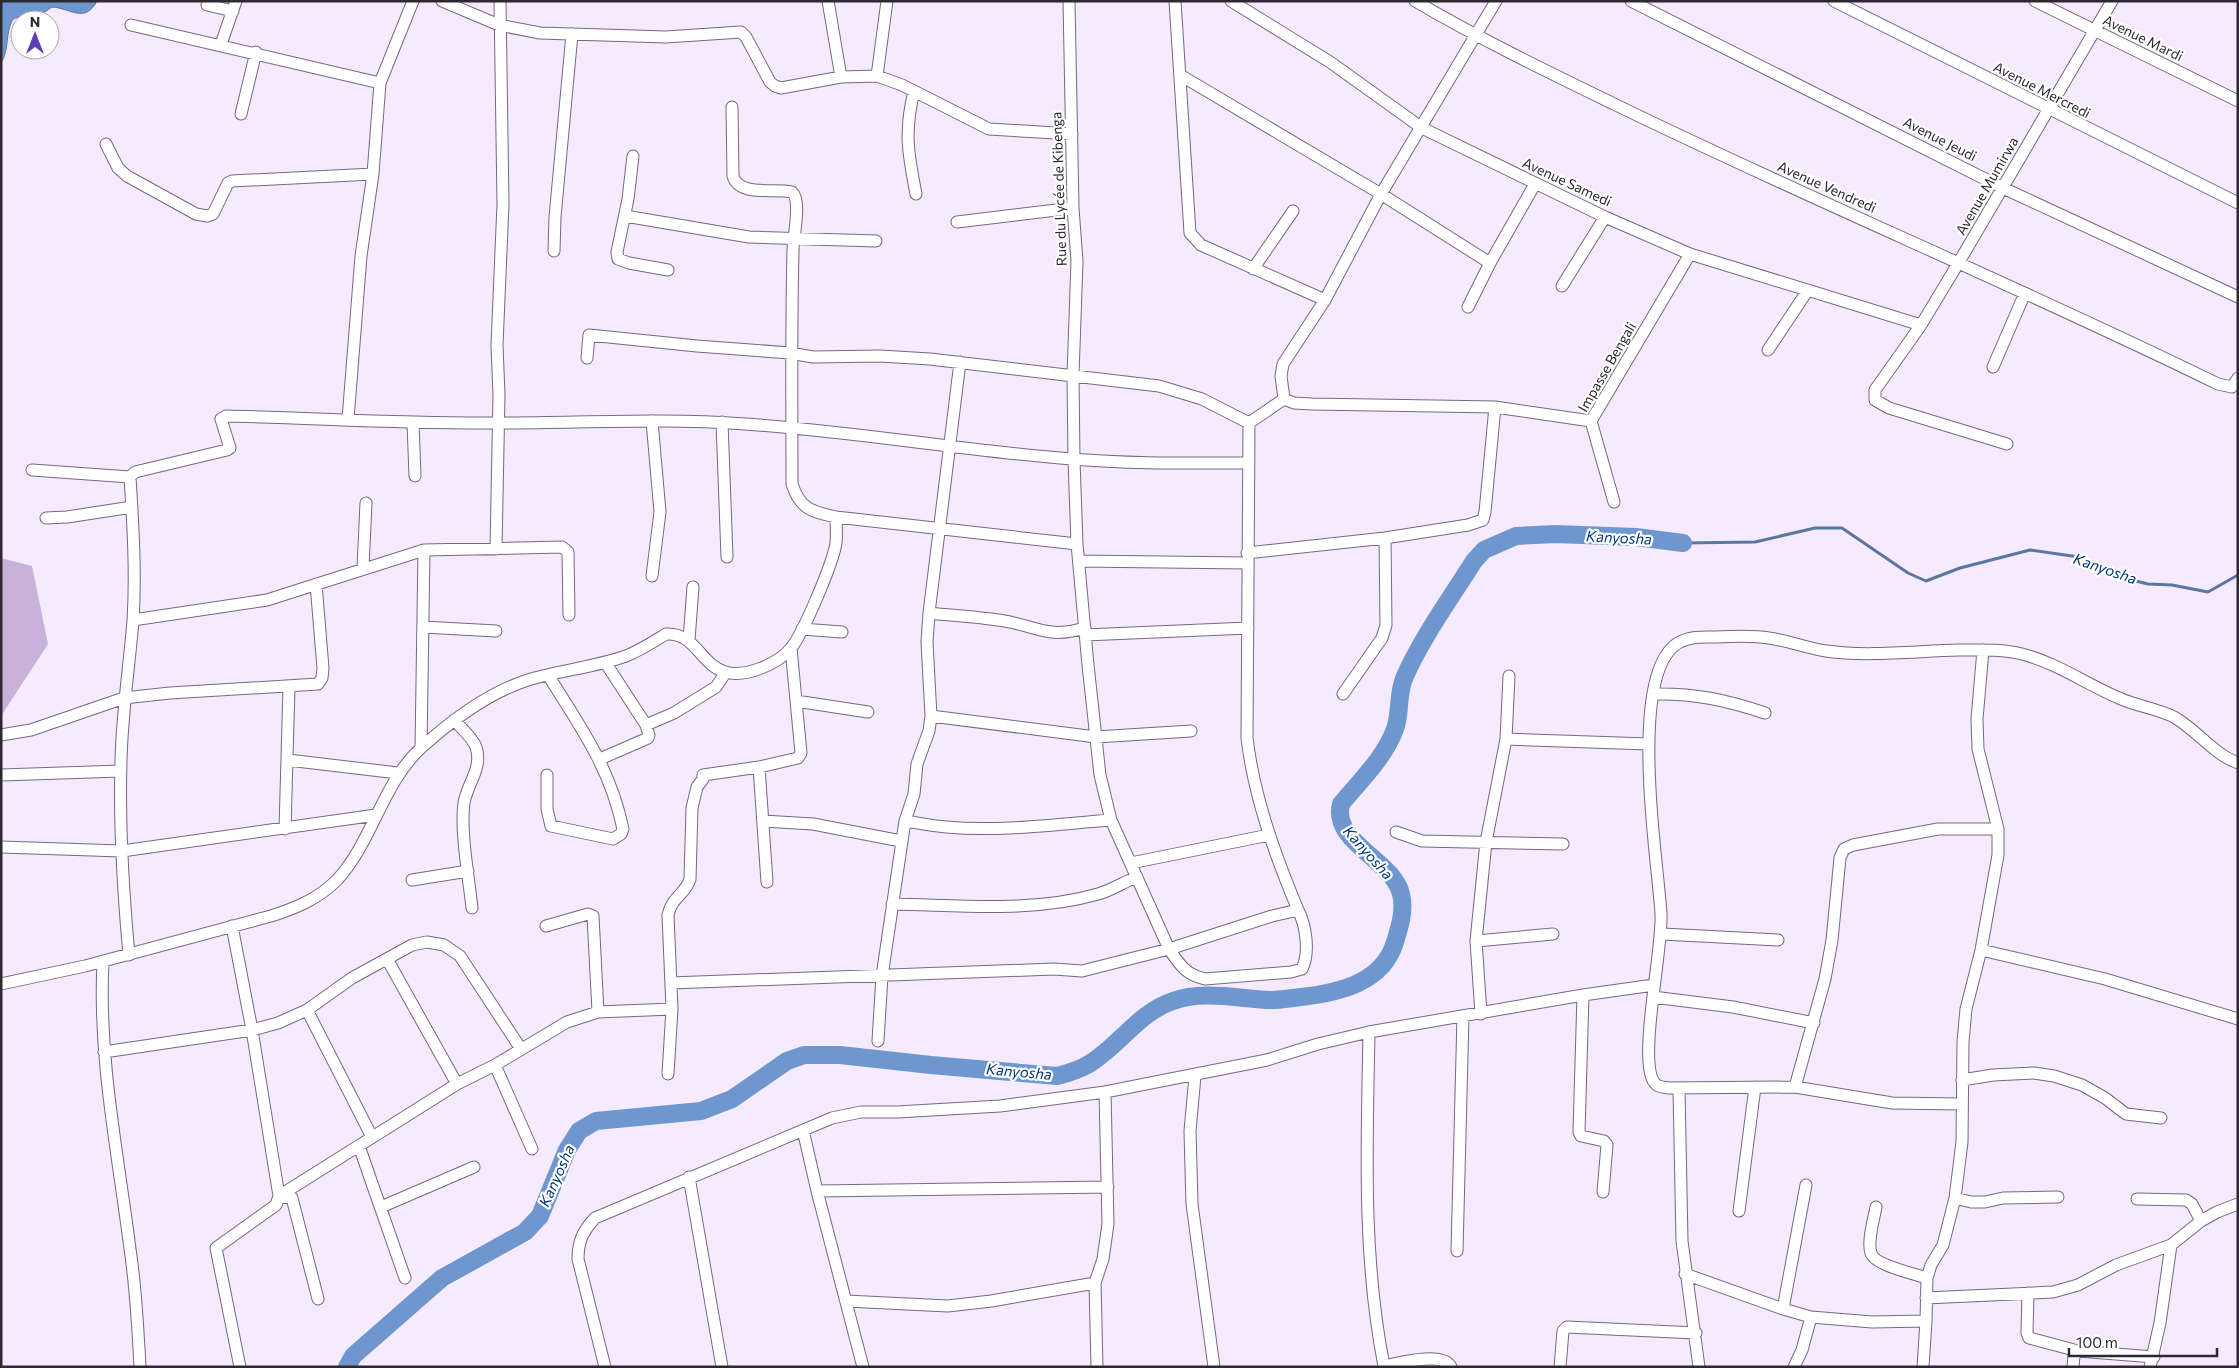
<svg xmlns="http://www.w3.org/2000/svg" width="2239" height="1368" font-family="Commissioner,sans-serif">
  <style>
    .green { fill: #c9b2d9 }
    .water { fill: #6f97cf; stroke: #5b76a0 }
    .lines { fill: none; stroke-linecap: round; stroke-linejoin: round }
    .stream { stroke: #5b76a0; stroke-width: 3 }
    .river { stroke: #6f97cf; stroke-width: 18 }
    .street-casing { stroke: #75687f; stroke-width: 13 }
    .street { stroke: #fff; stroke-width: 11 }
    .labels { text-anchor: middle; stroke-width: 4.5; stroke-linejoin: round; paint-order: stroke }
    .street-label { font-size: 14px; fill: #2d2831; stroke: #fff }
    .water-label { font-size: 15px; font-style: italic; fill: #003677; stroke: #fff }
  </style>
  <rect width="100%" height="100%" fill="#f6eaff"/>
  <path class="green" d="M1,558L32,566L48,644L1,716Z"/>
  <path class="water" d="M1,1H97C85,24 70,8 52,7L36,18L21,16L13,19C5,32 10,48 1,63Z"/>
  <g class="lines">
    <path class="stream" d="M1683,543L1755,542L1815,528H1842L1908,573L1926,581L1960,568L2030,550L2079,557L2120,577L2148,584L2172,585L2208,592L2238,575"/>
    <path class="river" d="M347,1367L353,1356L442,1278L525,1232L540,1216L567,1150L579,1131L596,1121L701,1111L732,1099L787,1061L804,1055H840L931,1065L1057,1076C1069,1073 1079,1070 1089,1064C1119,1046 1139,1012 1173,1001C1203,990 1240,999 1271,1000C1281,1000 1291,998 1301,997C1338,993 1383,983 1395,942C1400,926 1405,910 1401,894C1393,860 1331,842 1341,804C1360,781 1385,757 1395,729C1401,713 1397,693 1405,676C1423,636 1450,599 1474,561L1484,550L1516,536L1555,534L1636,537L1683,543"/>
    <g class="street-casing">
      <path id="street" d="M442,1L499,25L540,33L666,37L741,32L746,37L770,82L775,86L781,88L841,77L877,76L902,85L989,129L1072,134
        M828,1L841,77
        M1069,1L1073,208L1077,261L1073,375L1074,460L1077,544L1088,665L1100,775L1111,820L1169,949C1180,965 1185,974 1205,979L1291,972L1302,969C1310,953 1306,925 1298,910
        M1175,1L1190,233L1201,245L1325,300
        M1231,1L1330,62L1422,128L1605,217L1690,254L1921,325
        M1415,1C1480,39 1546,71 1614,104C1813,201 2018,286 2218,384L2232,387L2238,378
        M1631,1L2003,188L2238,297
        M1834,1L2238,203
        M2035,1L2238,101
        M207,5L233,11
        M131,25L380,83
        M221,44L236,1
        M1180,75L1381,194L1490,263
        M877,76L887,1
        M914,91C904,132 908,153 916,194
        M732,107L733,176C739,197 774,188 792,192C802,201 793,236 793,251C791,328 792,406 792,484C800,509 812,512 836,517L1077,544
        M241,114L256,52
        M106,144L118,168L127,176L196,214L207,216L213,214L228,183L232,181L373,174
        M633,156L628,199L617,252L618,259L629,263L668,270
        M625,216L749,237L876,241
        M957,222L1073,208
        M554,251L555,217L572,34
        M1253,269L1293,211
        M1562,286L1605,217
        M1468,307L1490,263L1535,184
        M1768,350L1808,290
        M587,358L589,335L697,346L790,353L813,357L880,356L930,359L1159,386L1202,399L1249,423
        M1993,367L2025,293
        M1284,399L1281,376L1283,364L1325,300L1381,194L1496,1
        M1284,399L1294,403L1312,404L1495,407L1591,421
        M348,419L361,256L373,174L380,83L413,1
        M652,421L660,512L652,576
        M722,422L727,557
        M413,423L415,476
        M2007,444L1889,408L1875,400V390L1921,325L1959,262L2112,1
        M32,470L130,477
        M1614,502L1591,421L1690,254
        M46,518L67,517L132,507
        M496,549L499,395L497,345L503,204L500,1
        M1247,553L1385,538L1468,525L1483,520L1485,512L1495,407
        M1079,561L1247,563
        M363,568L366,503
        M929,613C956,616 984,617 1010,622C1042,629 1050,638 1085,628
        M133,620L267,600L424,550L562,547L568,552L569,615
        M423,627L496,631
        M802,629L842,632
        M1085,635L1248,628
        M689,640L693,587
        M1343,694L1382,638L1386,625L1385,538
        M1653,694C1694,693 1726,700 1765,713
        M796,701L868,712
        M931,716L1096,737L1191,731
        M454,720C461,728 472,737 476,747C483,768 467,784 464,803C460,831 469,879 472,908
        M646,725L674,713L716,687L726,672
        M1,735L31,730L124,698L170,693L318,684L322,678L323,668L316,584
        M1506,739L1648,744
        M421,748L424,550
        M600,759L648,738L649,735L646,725L605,662
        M288,760L398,773
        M759,767L767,882
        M1,775L121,771
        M547,775V809L551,826L613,839L621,834L623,829C610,767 581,728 548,675
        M763,821L813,824L901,841
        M905,821C918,823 932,826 946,827C1001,832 1057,824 1111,820
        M285,829L289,687
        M1396,832L1422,841L1563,844
        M1,847L122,851L376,815
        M1131,863L1269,835
        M412,880L468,871
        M892,904C961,905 1032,913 1098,894C1113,890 1123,882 1137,877
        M232,926L252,1030L279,1196L292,1198L318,1299
        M546,926L588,914L593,916L598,1012
        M1662,934L1778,940
        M1476,941L1553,934
        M1981,950L2105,979L2238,1019
        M129,955C123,890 119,826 121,761C122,714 129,668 133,621C136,573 133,525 130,477L135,472L227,450L230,448L221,419L226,416C317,418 407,424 498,423C581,423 663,418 745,424C855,431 963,451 1072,459C1131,464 1189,463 1247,463
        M387,959L457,1084
        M103,962C98,1059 118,1153 130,1249C136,1288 138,1328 140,1367
        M671,983L1054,969L1082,971L1169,949L1272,916L1298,910C1275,855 1254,797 1247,738L1249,423L1284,399
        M1,984L85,966L271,916C296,908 318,899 337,880C373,841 382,783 422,747C453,719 491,691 531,679C562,670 595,667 626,656C641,650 653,642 666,634C695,632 701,665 725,672C745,678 778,664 791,648C803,634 833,563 836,543C837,535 836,526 836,517
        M1583,995L1579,1132L1581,1136L1604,1141L1607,1145L1603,1192
        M1653,997L1733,1007L1814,1023
        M307,1010L372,1137
        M1481,1014L1476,941L1486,842L1506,739L1509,676
        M1369,1032C1367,1144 1362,1255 1384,1366C1399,1363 1443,1351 1451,1367
        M878,1041L882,976L905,821L914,794L917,764L929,731L931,716L927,642L929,613L960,362
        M104,1052L252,1030L278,1023L307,1010L352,978L412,945L427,942L444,945L460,956L521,1049
        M495,1065L532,1149
        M668,1074L672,1009L668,915C672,896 686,894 690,879L692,808L697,787L703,779V775L759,767L798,758L801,753L791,648
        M1195,1076L1190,1131L1192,1204L1214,1367
        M1962,1080L1993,1075L2034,1073L2054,1076L2082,1085L2105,1098L2126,1114L2161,1118
        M1795,1087L1825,979L1832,940L1840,858L1844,849L1853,845L1938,829H1998
        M1679,1089L1682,1241L1699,1367
        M1962,1104L1892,1103L1795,1087L1668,1088C1663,1087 1657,1087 1654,1082C1638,1059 1663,949 1661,914C1658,861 1626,669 1680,642C1691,636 1704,637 1716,637C1734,636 1752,635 1769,638C1789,641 1807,648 1826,651C1868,657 1916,651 1959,650C1980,650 2001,649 2022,654C2057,663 2086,684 2119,698C2136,706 2156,708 2174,717C2197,730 2213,754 2238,763
        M803,1130L817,1191L863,1367
        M359,1146L405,1278
        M689,1177L722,1367
        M817,1191L1108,1187
        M1955,1198L1971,1202H1985L2003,1198L2058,1197
        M2137,1199L2186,1200L2192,1204L2201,1221
        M381,1207L474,1167
        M1876,1207C1874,1218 1867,1242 1871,1253C1874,1265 1915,1274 1927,1278
        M1739,1211L1755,1087
        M1457,1251L1463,1016
        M1685,1274L1783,1309L1811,1317L1872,1322L1926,1321
        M2028,1293L2027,1333L2029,1338L2078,1351
        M1926,1298L2053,1292L2078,1285L2116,1265L2171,1245L2201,1221L2217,1212L2238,1204
        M846,1301L948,1306L991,1301L1095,1283
        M1783,1309L1806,1185
        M240,1367L216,1248L276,1205L279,1196L457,1084L495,1065L567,1022L598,1012L672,1009
        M605,1367L578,1259C578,1241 583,1231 595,1218L832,1118L861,1112H897L1000,1106L1105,1092L1267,1060L1318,1044L1369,1032L1583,995L1654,985
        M1097,1367L1095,1283L1103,1259L1108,1224L1105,1092
        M1560,1367L1563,1331L1567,1327L1696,1333
        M1794,1367L1802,1350L1811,1317
        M1923,1367L1926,1321L1927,1278L1931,1265L1943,1245L1955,1198L1962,1142L1963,1042L1966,1009L1981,950L1998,855V829L1978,749L1977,719L1983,650
        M2073,1367L2074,1356L2078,1351L2154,1357
        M2150,1367L2160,1323L2171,1245"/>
    </g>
    <use href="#street" class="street"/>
  </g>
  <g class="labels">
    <g class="street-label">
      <text transform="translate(2143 38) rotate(26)" y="5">Avenue Mardi</text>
      <text transform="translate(2042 90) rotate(27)" y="5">Avenue Mercredi</text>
      <text transform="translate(1940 139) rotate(27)" y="5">Avenue Jeudi</text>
      <text transform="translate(1567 182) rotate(25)" y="5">Avenue Samedi</text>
      <text transform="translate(1987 186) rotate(-60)" y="5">Avenue Mumirwa</text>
      <text transform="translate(1827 187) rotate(24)" y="5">Avenue Vendredi</text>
      <text transform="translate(1059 189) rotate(-92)" y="5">Rue du Lycée de Kibenga</text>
      <text transform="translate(1607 367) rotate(-60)" y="5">Impasse Bengali</text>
    </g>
    <g class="water-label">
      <text transform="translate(1619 538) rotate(3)" y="5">Kanyosha</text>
      <text transform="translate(2105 569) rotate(19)" y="5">Kanyosha</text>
      <text transform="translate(1368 853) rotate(48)" y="5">Kanyosha</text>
      <text transform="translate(1019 1072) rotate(5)" y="5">Kanyosha</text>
      <text transform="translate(557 1176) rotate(-66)" y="5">Kanyosha</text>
    </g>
  </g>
  <rect width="2239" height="1368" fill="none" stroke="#2d2831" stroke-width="5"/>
  <g transform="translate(35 35)"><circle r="24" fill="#ffffff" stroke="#aba9ad"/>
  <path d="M0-4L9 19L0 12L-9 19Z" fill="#603cb4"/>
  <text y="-8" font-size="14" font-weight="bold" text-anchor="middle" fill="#2d2831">N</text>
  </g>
  <path d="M2069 1348v8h148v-8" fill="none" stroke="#2d2831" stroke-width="2.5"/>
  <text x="2076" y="1348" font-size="15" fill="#2d2831" stroke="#ffffff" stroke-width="4" paint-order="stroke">100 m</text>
</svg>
